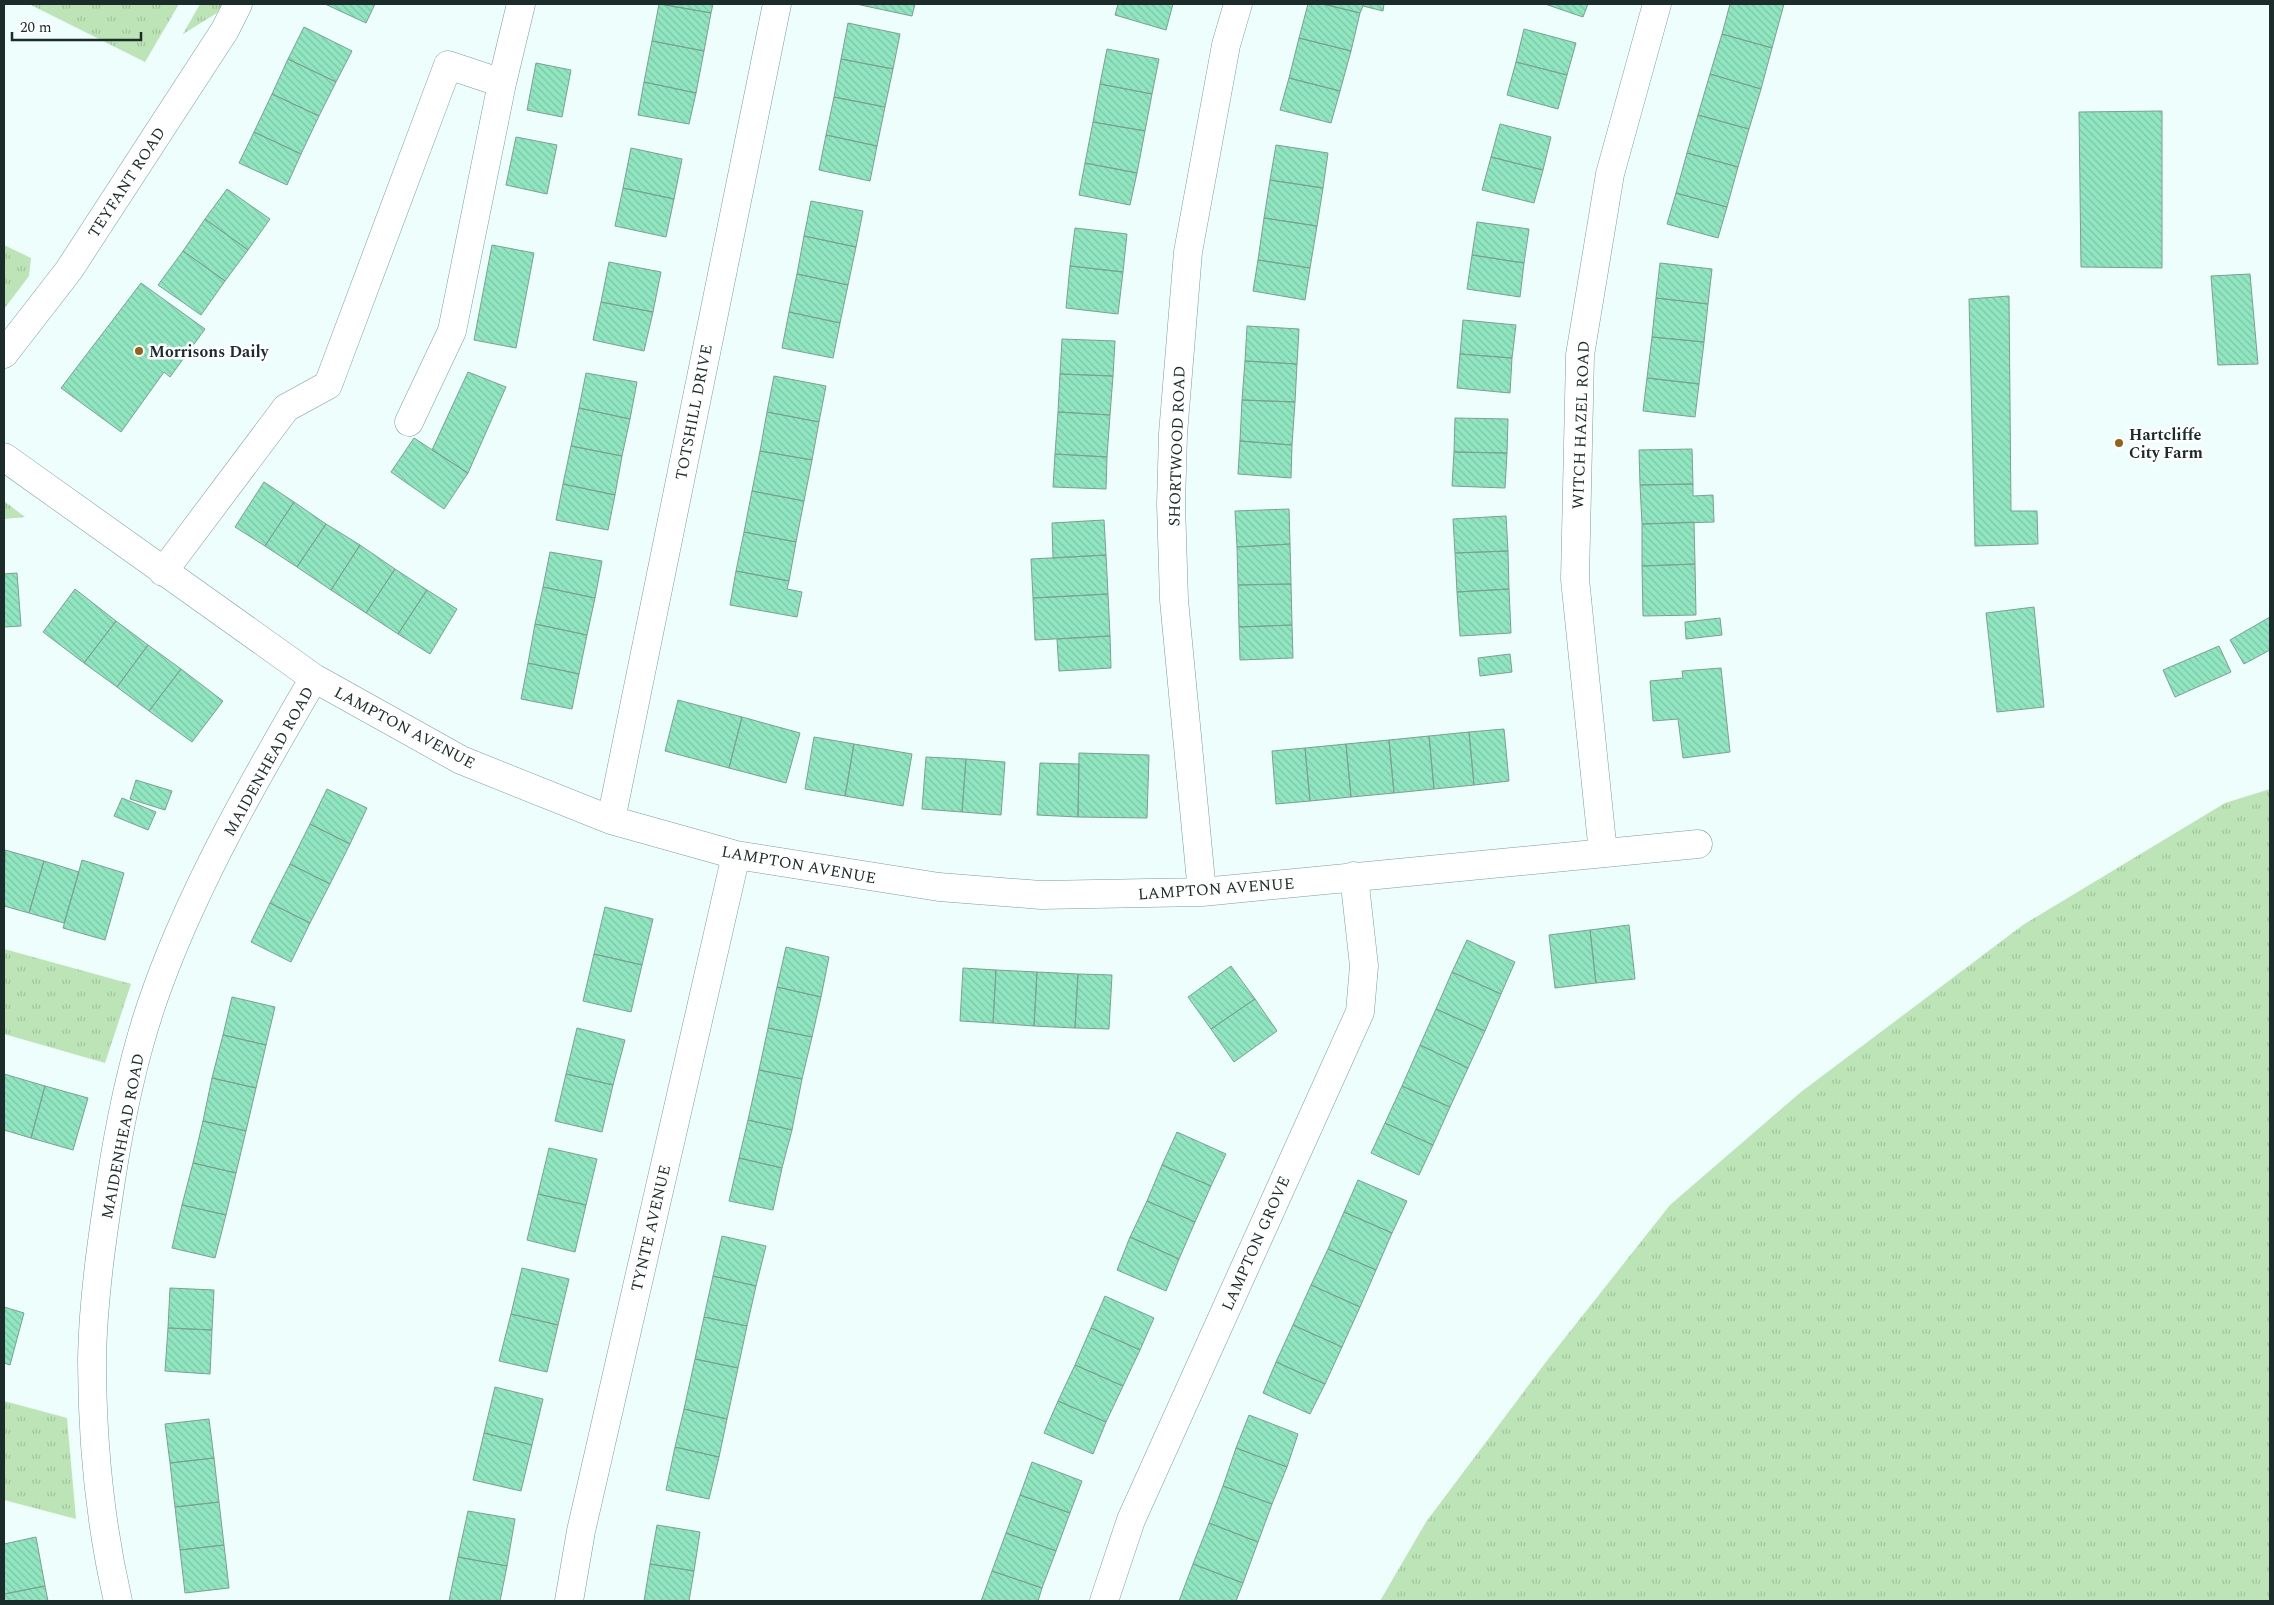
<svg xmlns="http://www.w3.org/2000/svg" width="2274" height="1605" font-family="Spectral,serif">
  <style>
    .grass { fill: url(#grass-tufts) }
    .building { fill: url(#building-back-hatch); stroke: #7ea090 }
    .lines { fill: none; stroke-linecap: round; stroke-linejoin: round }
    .minor-casing { stroke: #77a09b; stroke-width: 29 }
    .minor { stroke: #fff; stroke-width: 28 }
    .poi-dot { fill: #956315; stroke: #fff; stroke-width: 2 }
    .labels { text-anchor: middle; stroke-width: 5; stroke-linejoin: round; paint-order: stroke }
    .street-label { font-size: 16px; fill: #1b2c2a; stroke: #fff }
    .poi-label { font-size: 16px; font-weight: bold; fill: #1b2c2a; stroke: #fff; text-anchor: start }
  </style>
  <defs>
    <pattern id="grass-tufts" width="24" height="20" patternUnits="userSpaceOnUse" patternTransform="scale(1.25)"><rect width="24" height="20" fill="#bce4b6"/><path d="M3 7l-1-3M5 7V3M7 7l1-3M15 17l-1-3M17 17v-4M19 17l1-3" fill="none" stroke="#a1c49d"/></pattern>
    <pattern id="building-back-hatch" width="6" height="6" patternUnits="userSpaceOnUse" patternTransform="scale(1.25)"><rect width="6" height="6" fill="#8fe6c0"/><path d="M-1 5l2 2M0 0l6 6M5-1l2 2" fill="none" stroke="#7bc5a5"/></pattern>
  </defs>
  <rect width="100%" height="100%" fill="#edfefc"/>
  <path class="grass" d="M29,4H179L145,62Z
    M200,4H222L217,13L183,34Z
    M4,245L31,258L29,276L4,309Z
    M4,501L25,517L4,519Z
    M2270,789V1601H1380L1426,1522L1549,1358L1670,1205L1801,1092L2023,925L2225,803Z
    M4,949L131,984L105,1063L4,1034Z
    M4,1401L67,1418L76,1519L4,1500Z"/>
  <path class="building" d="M325,4H375L366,23Z
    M659,4L711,13L704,51L652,41Z
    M661,4H713L711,13Z
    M856,4H915L912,16Z
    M1118,4H1173L1166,30L1115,15Z
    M1308,4H1323L1360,13L1351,51L1299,38Z
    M1323,4H1384L1383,11L1363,6L1360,13Z
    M1545,4H1588L1583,17Z
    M1730,4H1784L1772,48L1722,34Z
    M848,23L900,34L893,69L841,59Z
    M304,27L352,51L336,82L288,59Z
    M1524,29L1576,43L1567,75L1516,62Z
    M1722,34L1772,48L1761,89L1710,74Z
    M1299,38L1351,51L1340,91L1289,78Z
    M652,41L704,51L696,93L644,82Z
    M1107,49L1159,59L1152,94L1100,84Z
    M288,59L336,82L319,116L272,94Z
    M841,59L893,69L885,107L834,97Z
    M1516,62L1567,75L1558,109L1507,95Z
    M536,63L571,70L562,117L527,110Z
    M1710,74L1761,89L1749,129L1698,115Z
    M1289,78L1340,91L1331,123L1280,110Z
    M644,82L696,93L689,124L638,115Z
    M1100,84L1152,94L1145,131L1093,122Z
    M272,94L319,116L301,154L254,132Z
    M834,97L885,107L877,146L826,135Z
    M2162,111V268L2081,267L2079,112Z
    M1698,115L1749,129L1738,167L1687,153Z
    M1093,122L1145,131L1137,173L1085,163Z
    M1500,124L1551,137L1543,170L1491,157Z
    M254,132L301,154L287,185L239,163Z
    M826,135L877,146L870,181L819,170Z
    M516,137L557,145L547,194L506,185Z
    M1276,145L1328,153L1323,188L1270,180Z
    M631,148L682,159L674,199L623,188Z
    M1687,153L1738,167L1727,207L1676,193Z
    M1491,157L1543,170L1534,203L1482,190Z
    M1085,163L1137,173L1130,205L1079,195Z
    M1270,180L1323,188L1317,226L1264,218Z
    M623,188L674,199L666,237L615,226Z
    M227,189L270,219L248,250L205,219Z
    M1676,193L1727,207L1718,238L1667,224Z
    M811,201L863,211L856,247L804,236Z
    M1264,218L1317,226L1310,268L1258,260Z
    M205,219L248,250L225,281L183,251Z
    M1477,222L1529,229L1524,263L1472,255Z
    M1075,228L1127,234L1123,272L1070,266Z
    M804,236L856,247L848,285L797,274Z
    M492,245L534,253L516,348L474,340Z
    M183,251L225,281L201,315L158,285Z
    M1472,255L1524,263L1520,297L1467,289Z
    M1258,260L1310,268L1305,300L1253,291Z
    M609,262L661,272L653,312L601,302Z
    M1660,263L1712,269L1708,304L1656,298Z
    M1070,266L1123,272L1118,314L1066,308Z
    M797,274L848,285L840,323L789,312Z
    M2250,274L2258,364L2218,365L2211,276Z
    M141,283L205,329L170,377L164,372L121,432L61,388Z
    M2009,296L2011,511H2037L2038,544L1975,546L1969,299Z
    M1656,298L1708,304L1704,342L1652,337Z
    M601,302L653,312L644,351L593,340Z
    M789,312L840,323L833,358L782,348Z
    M1463,320L1516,325L1512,358L1460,354Z
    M1247,326L1299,329L1297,364L1245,361Z
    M1652,337L1704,342L1699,384L1647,378Z
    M1062,339L1115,341L1113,376L1060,374Z
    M1460,354L1512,358L1510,393L1457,388Z
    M1245,361L1297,364L1295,402L1242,400Z
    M468,372L506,387L468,473L432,450Z
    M586,373L637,382L630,419L579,408Z
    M1060,374L1113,376L1110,415L1058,412Z
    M774,376L826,386L819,422L767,412Z
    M1647,378L1699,384L1695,417L1643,411Z
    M1242,400L1295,402L1292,445L1240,441Z
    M579,408L630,419L622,456L571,446Z
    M767,412L819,422L812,460L760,451Z
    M1058,412L1110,415L1107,457L1055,454Z
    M1455,418L1508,419L1507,453L1454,452Z
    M414,438L468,473L444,509L391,472Z
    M1240,441L1292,445L1291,478L1238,474Z
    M571,446L622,456L615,495L563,484Z
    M1692,449L1693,484L1640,485L1639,450Z
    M760,451L812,460L804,501L752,491Z
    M1454,452L1507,453L1505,488L1452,486Z
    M1055,454L1107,457L1106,489L1053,487Z
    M264,482L294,502L265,546L235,527Z
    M563,484L615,495L608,530L556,520Z
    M1693,484V496L1713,495L1714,522L1642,524L1640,485Z
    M752,491L804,501L796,542L744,532Z
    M294,502L326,524L297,567L265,546Z
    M1289,509L1290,544L1237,547L1235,511Z
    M1506,516L1508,551L1455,553L1453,519Z
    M1104,520L1106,555L1053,558L1052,523Z
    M1694,522L1695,564L1642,566V524Z
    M326,524L360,545L331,590L297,567Z
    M744,532L796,542L789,581L736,571Z
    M1290,544L1291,584L1238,585L1237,547Z
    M360,545L395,569L366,613L331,590Z
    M1508,551L1509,589L1457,592L1455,553Z
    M550,552L602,561L595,598L543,587Z
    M1106,555L1108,594L1033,598L1031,559Z
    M1695,564L1696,615L1643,616L1642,566Z
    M395,569L427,590L398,634L366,613Z
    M736,571L789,581L787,589L802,592L797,617L730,605Z
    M17,573L21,626L4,627V574Z
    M1291,584L1292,625L1239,627L1238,585Z
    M543,587L595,598L587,635L535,624Z
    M75,589L116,621L84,663L43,632Z
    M1509,589L1511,633L1460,636L1457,592Z
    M427,590L457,609L430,654L398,634Z
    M1108,594L1110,636L1035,640L1033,598Z
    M2034,607L2044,707L1997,712L1986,613Z
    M2270,617V650L2244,664L2230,640Z
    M1720,618L1722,635L1686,639L1685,622Z
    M116,621L148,645L117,687L84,663Z
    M535,624L587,635L579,674L528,663Z
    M1292,625L1293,658L1240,660L1239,627Z
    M1110,636L1111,668L1059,671L1057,639Z
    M148,645L181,669L149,711L117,687Z
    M2219,646L2231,672L2175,697L2163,670Z
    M1510,654L1512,672L1480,676L1478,658Z
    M528,663L579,674L572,709L521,699Z
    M1721,668L1730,752L1683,758L1678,719L1653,721L1650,681L1683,678L1682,671Z
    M181,669L223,701L192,742L149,711Z
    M678,700L742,717L729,768L665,751Z
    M742,717L800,733L786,783L729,768Z
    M1504,729L1509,781L1474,785L1469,732Z
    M1469,732L1474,785L1434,789L1429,736Z
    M1429,736L1434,789L1394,793L1389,740Z
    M814,737L854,744L845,796L805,789Z
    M1389,740L1394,793L1351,797L1346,744Z
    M854,744L912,754L903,806L845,796Z
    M1346,744L1351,797L1310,801L1305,748Z
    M1305,748L1310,801L1276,804L1272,751Z
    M1079,753L1149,755L1147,818L1078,817Z
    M926,757L966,759L962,812L922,809Z
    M966,759L1005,762L1001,815L962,812Z
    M1040,763L1079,764L1078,817L1037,815Z
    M136,780L172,791L165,810L130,799Z
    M327,789L367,808L350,844L310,824Z
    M122,798L156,812L148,830L114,816Z
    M310,824L350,844L330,884L290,864Z
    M5,850L44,861L29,913L4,906Z
    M82,860L124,873L105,940L63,928Z
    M44,861L79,872L64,923L29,913Z
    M290,864L330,884L310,923L270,903Z
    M270,903L310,923L291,962L251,942Z
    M605,907L653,919L642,965L594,954Z
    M1629,925L1635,979L1596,983L1590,930Z
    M1590,930L1596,983L1555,988L1549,935Z
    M1467,940L1515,962L1501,994L1452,972Z
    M786,947L829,957L821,997L777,987Z
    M594,954L642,965L631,1012L583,1001Z
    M1231,966L1255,999L1211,1029L1188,997Z
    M963,968L996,970L993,1023L960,1021Z
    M996,970L1037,972L1034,1026L993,1023Z
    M1037,972L1078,974L1075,1028L1034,1026Z
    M1452,972L1501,994L1485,1031L1436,1009Z
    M1078,974L1112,975L1109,1029L1075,1028Z
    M777,987L821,997L812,1037L768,1028Z
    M232,997L275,1007L266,1045L223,1035Z
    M1255,999L1277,1031L1234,1062L1211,1029Z
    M1436,1009L1485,1031L1468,1068L1420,1045Z
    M577,1028L625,1040L613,1085L566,1074Z
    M768,1028L812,1037L802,1079L759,1070Z
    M223,1035L266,1045L256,1088L212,1078Z
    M1420,1045L1468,1068L1450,1107L1402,1086Z
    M759,1070L802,1079L792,1130L748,1120Z
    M4,1074L45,1086L31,1138L4,1130Z
    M566,1074L613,1085L602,1132L555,1121Z
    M212,1078L256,1088L246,1131L203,1121Z
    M45,1086L88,1098L73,1150L31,1138Z
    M1402,1086L1450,1107L1433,1145L1385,1123Z
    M748,1120L792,1130L782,1168L739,1158Z
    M203,1121L246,1131L236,1173L193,1163Z
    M1385,1123L1433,1145L1419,1175L1371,1153Z
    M1177,1132L1226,1154L1211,1186L1162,1165Z
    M549,1148L597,1159L586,1205L538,1194Z
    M739,1158L782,1168L773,1210L729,1201Z
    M193,1163L236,1173L226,1215L182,1205Z
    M1162,1165L1211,1186L1195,1222L1147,1201Z
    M1358,1180L1407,1201L1392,1233L1344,1212Z
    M538,1194L586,1205L575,1252L527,1240Z
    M1147,1201L1195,1222L1179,1259L1130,1237Z
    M182,1205L226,1215L215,1258L172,1248Z
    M1344,1212L1392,1233L1376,1270L1328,1249Z
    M722,1236L766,1246L756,1286L713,1276Z
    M1130,1237L1179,1259L1166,1291L1117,1270Z
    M1328,1249L1376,1270L1360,1307L1311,1285Z
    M522,1268L569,1279L558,1325L511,1314Z
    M713,1276L756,1286L747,1326L704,1317Z
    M1311,1285L1360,1307L1342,1347L1293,1325Z
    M170,1288L214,1290L212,1330L168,1328Z
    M1105,1296L1154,1318L1140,1350L1091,1328Z
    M4,1307L24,1313L10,1365L4,1363Z
    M511,1314L558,1325L547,1372L499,1361Z
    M704,1317L747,1326L738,1368L695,1359Z
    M1293,1325L1342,1347L1325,1384L1276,1362Z
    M168,1328L212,1330L210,1374L165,1371Z
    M1091,1328L1140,1350L1123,1386L1075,1365Z
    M695,1359L738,1368L727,1419L684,1409Z
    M1276,1362L1325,1384L1310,1414L1263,1393Z
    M1075,1365L1123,1386L1106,1422L1058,1401Z
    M495,1387L543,1399L532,1445L484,1433Z
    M1058,1401L1106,1422L1093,1454L1044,1433Z
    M684,1409L727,1419L719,1457L675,1447Z
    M1249,1415L1298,1434L1287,1467L1236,1448Z
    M209,1419L214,1458L170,1463L165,1424Z
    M484,1433L532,1445L521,1491L473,1480Z
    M675,1447L719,1457L709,1499L666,1490Z
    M1236,1448L1287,1467L1272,1504L1223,1486Z
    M214,1458L219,1502L175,1507L170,1463Z
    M1032,1462L1082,1481L1070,1513L1020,1495Z
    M1223,1486L1272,1504L1258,1542L1209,1523Z
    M1020,1495L1070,1513L1056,1551L1006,1533Z
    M219,1502L224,1545L180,1550L175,1507Z
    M468,1511L515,1519L507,1566L458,1557Z
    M1209,1523L1258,1542L1243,1583L1193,1564Z
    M657,1525L700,1532L694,1571L650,1564Z
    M1006,1533L1056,1551L1042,1588L992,1571Z
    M36,1537L45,1586L4,1594V1544Z
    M224,1545L229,1588L185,1593L180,1550Z
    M458,1557L507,1566L500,1601H449Z
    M650,1564L694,1571L689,1601H644Z
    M1193,1564L1243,1583L1236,1601H1179Z
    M992,1571L1042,1588L1038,1601H981Z
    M45,1586L48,1601H4V1594Z"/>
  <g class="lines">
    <g class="minor-casing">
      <path id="minor" d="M4,354L69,270L225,30L238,4
        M409,422L452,331L502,83L521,4
        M4,457L314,678L461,760L611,820L736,855L939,887L1041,895L1202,892L1698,844
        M163,572L286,408L328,385L448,65L502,83
        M611,820L777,4
        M1603,853L1575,579L1580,355L1610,174L1657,4
        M1202,892L1174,600L1171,504L1173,434L1188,252L1226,45L1238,4
        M118,1601C100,1523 92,1440 92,1359C93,1300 102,1239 111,1180C121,1115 135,1048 158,986C197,879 257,776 314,678
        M569,1601L581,1531L736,855
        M1104,1601L1131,1520L1360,1012L1364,966L1354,876"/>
    </g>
    <use href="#minor" class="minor"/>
  </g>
  <g class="poi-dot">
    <circle cx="139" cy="351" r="5"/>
    <circle cx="2119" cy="443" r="5"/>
  </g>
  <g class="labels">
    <g class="street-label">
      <text transform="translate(126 182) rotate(-57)" y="6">TEYFANT ROAD</text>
      <text transform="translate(693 412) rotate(-79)" y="6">TOTSHILL DRIVE</text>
      <text transform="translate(1580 425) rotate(-88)" y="6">WITCH HAZEL ROAD</text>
      <text transform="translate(1176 446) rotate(-88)" y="6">SHORTWOOD ROAD</text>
      <text transform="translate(405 727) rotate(28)" y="6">LAMPTON AVENUE</text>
      <text transform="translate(268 761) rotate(-61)" y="6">MAIDENHEAD ROAD</text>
      <text transform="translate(799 864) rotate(10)" y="6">LAMPTON AVENUE</text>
      <text transform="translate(1216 888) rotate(-4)" y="6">LAMPTON AVENUE</text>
      <text transform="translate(122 1136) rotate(-79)" y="6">MAIDENHEAD ROAD</text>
      <text transform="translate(650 1228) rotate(-77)" y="6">TYNTE AVENUE</text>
      <text transform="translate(1255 1243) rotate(-66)" y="6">LAMPTON GROVE</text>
    </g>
    <g class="poi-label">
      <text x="149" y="357">Morrisons Daily</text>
      <text x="2129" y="440">Hartcliffe<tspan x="2129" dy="18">City Farm</tspan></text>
    </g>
  </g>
  <rect width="2274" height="1605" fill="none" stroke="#1b2c2a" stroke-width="10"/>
  <path d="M12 32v8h129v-8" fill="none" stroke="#1b2c2a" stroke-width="2.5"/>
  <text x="20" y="32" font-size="15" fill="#1b2c2a" stroke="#ffffff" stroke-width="4" paint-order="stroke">20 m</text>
</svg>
